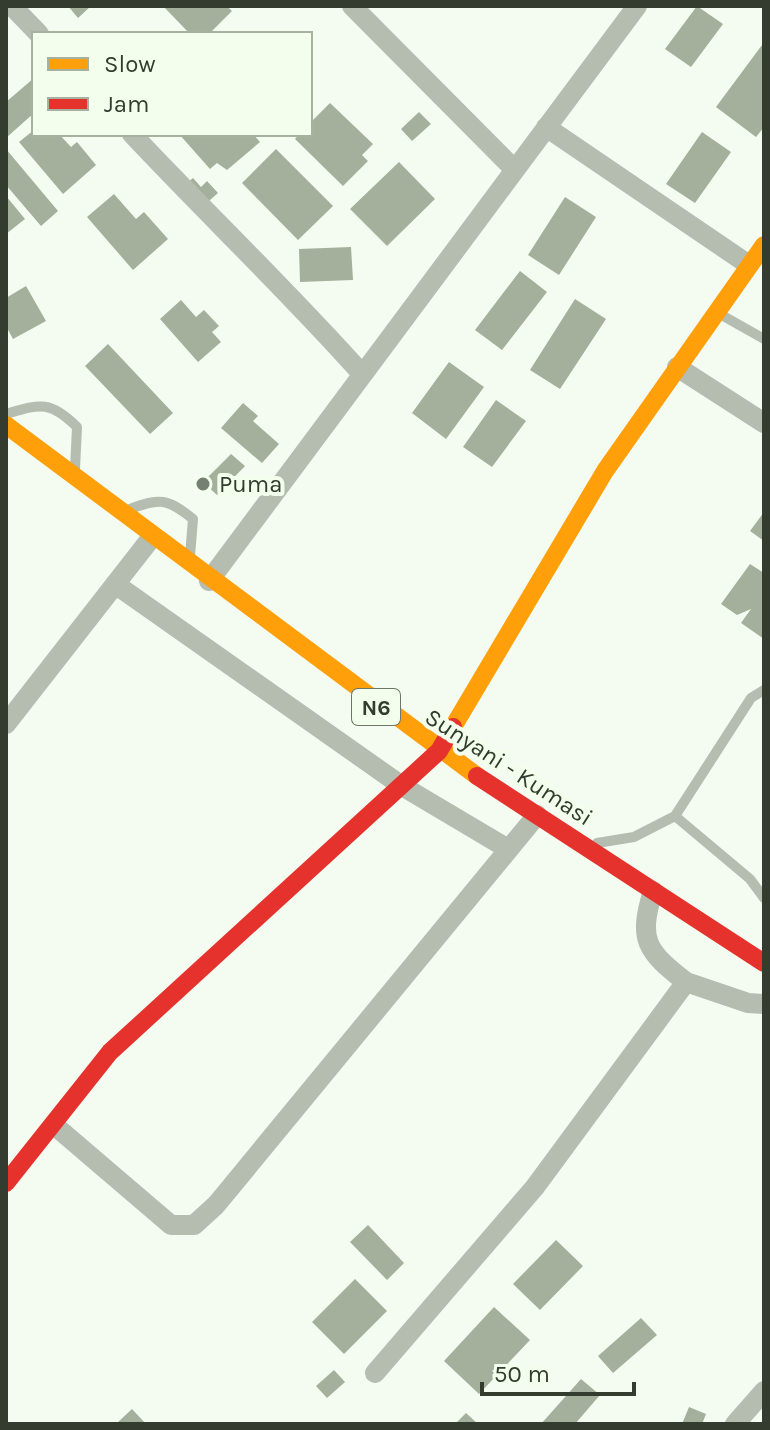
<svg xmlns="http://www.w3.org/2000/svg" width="770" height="1430" font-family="Karla,sans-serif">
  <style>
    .building { fill: #a4b09b }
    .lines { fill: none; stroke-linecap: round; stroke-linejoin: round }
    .lane { stroke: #b5bcb0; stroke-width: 10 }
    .street { stroke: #b5bcb0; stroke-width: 20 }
    .slow { stroke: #ff9f0a; stroke-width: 18 }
    .jam { stroke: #e5322d; stroke-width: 18 }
    .poi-dot { fill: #777f73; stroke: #f3ffec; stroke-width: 3 }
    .labels { text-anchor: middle; stroke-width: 8; stroke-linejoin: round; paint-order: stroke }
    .shield { fill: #f3ffec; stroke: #6d7668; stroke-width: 2 }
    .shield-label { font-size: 22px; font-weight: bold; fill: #343c2f }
    .poi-label { font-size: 24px; fill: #343c2f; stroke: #f3ffec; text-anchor: start }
    .street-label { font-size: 24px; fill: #343c2f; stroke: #f3ffec }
  </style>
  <rect width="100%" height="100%" fill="#f4fbf0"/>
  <path class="building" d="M68,6H91L78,18Z
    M163,6H227L232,11L209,34H190Z
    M697,6L723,24L691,67L665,49Z
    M762,45L764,127L756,137L716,107Z
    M34,78V113L6,138V102Z
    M330,103L373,144L362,155L368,161L343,186L295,139L299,134H310V123Z
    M419,112L431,124L412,141L401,129Z
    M34,130V134H59L71,147L77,142L96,165L63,194L19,142Z
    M702,132L731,152L695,203L666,184Z
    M179,134H253L260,142L227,170L217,163L210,169Z
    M6,149L58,211L41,226L6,185Z
    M276,149L333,206L298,240L242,183Z
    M399,162L435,199L387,246L350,209Z
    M193,178L201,187L207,181L218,193L202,207L184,186Z
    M114,194L136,219L144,212L168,239L133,270L87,217Z
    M6,196L25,219L6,234Z
    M565,197L596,217L559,275L528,255Z
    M351,247L353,280L300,282L299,249Z
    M520,271L547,292L502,350L475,330Z
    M26,286L46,321L13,339L6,326V298Z
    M575,299L606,319L560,389L530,370Z
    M181,300L196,317L204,310L219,326L212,332L221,342L198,362L160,319Z
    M108,344L173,413L150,434L85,366Z
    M449,362L484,387L446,439L412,413Z
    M496,400L526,421L492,467L463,447Z
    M243,403L258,416L253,421L279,444L262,463L221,428Z
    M231,454L245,466L217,495L203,482Z
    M764,512V541L750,531Z
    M750,564L764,573V639L741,623L751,609L737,615L721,604Z
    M368,1225L404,1263L387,1280L350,1242Z
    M556,1240L583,1266L540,1310L513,1284Z
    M355,1279L387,1311L344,1354L312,1322Z
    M494,1307L530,1340L479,1394L444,1361Z
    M641,1318L657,1335L613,1373L598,1356Z
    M334,1370L345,1382L327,1398L316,1386Z
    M581,1379L600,1395L575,1424H541Z
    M689,1407L706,1414L702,1424H682Z
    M132,1409L146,1424H116Z
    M466,1413L478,1424H455Z"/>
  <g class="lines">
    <path class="lane" d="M718,313L764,339
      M6,414C40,404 50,400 77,427L75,469
      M130,509C160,498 167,498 193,519L190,556
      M675,816L751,698L764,690
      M597,843L634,837L675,816L750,879L764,898"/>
    <path class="street" d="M12,6L39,34
      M352,6L514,169
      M546,127L749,265
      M132,134C208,215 288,291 362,374
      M677,367L764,423
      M209,581L637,6
      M115,584L402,786L508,849
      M6,724L152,537
      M686,982L748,1003L764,1004
      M54,1125L171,1225H194L216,1205L537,815
      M375,1373L535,1187L686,982C646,951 638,940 653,891
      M735,1424L764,1391"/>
    <path class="slow" d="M6,425L477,776
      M453,727L605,471L764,245"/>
    <path class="jam" d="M477,776L764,963
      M6,1183L110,1052L439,751L453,727"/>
  </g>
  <circle class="poi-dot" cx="203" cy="484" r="8"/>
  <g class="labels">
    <rect class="shield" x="352" y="689" width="48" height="36" rx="6"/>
    <g class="shield-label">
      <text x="376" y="715">N6</text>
    </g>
    <g class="poi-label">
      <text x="219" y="492">Puma</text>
    </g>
    <g class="street-label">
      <text transform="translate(509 767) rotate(33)" y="8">Sunyani - Kumasi</text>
    </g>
  </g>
  <rect width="770" height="1430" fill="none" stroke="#343c2f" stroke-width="16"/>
  <rect x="32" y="32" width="280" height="104" fill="#f3ffec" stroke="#a7b1a0" stroke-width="2"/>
  <rect x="48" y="58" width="40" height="12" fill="#ff9f0a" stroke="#a7b1a0" stroke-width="2"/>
  <text x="104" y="72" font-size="24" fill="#343c2f">Slow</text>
  <rect x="48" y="98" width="40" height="12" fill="#e5322d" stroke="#a7b1a0" stroke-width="2"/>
  <text x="104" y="112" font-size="24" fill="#343c2f">Jam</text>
  <path d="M482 1382v12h152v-12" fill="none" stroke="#343c2f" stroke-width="4"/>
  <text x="494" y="1382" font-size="24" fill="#343c2f" stroke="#f3ffec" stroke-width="6" paint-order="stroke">50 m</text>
</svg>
